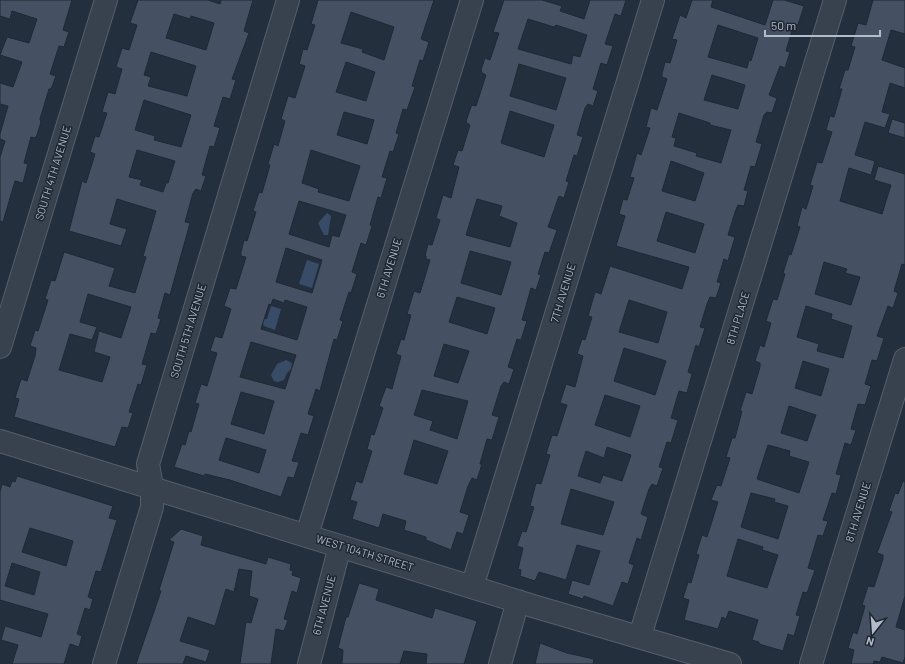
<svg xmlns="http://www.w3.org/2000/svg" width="905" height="664" font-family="Barlow,sans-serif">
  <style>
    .water { fill: #394c67 }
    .building { fill: #455162; stroke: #1f2835; fill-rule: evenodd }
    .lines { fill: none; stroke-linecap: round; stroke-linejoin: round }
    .minor-casing { stroke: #565f6c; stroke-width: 24 }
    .minor { stroke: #38414e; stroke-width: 22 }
    .labels { text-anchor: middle; stroke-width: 3; stroke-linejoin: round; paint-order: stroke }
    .street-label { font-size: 11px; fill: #b4bcc9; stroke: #1d2633 }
  </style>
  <rect width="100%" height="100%" fill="#242f3e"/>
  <path class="water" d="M327,213L331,216L328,235H324L318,223Z
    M307,260L319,264L312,288L299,284Z
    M271,306L281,309L275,330L264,326L262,321L264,319H267Z
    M286,360L292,363L291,369L287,373L284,380L278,382L274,381L271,375L277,364Z"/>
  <path class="building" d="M0,0H72L63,30L69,32L64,47L59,46L50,74L56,76L51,89H49L40,119L41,122L37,135L35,138L31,137L24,163L28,164L23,183L15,181L3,222L0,221V157L5,141L0,139V134L8,106L0,104V83L13,87L22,62L0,55L7,37L29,43L37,19L12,11L10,19L0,16Z
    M138,0H208L220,4L221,0H253L244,31L249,33L232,79L236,80L230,99L223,97L214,126L220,128L214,147L210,146L202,175L206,176L201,191L196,189L193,193L185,222L190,223L170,295L165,293L158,318L161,319L156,334L151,333L142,364L147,365L141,385L138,384L129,412L133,413L128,428L122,427L115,447L14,417L19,399L15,398L21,379L27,381L35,356L36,348L30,346L35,330L38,331L48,300L45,299L51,280L55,281L64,252L115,268L109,286L135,293L146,257L143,256L156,211L117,199L110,224L127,229L121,246L69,231L82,181L86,183L95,154L90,152L95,136L99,137L107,113L102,112L108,92L115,94L122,69L116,67L122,48L129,50L137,25L130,23ZM174,14L190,19L191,16L214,23L206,50L166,38ZM151,52L196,66L187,96L148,86L151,77L144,75ZM144,100L191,115L181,147L154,140L155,136L135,130ZM137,150L175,161L168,183H166L163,192L140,185L142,180L129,177ZM88,294L131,307L121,338L99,331L94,352L110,357L102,382L59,370L70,334L92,340L97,327L80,322Z
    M318,0H434L421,39L429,42L423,61L420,60L412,86L415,87L407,110L403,109L396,133L399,134L393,152L390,151L382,177L387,178L381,198L378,197L370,225L372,226L366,245L361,243L352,272L357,274L351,293L349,292L340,320L343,321L337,340L334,339L320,391L316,389L308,414L314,416L308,435L301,433L292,461L299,462L294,478L288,477L281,497L230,480L205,474L204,476L174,467L182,444L185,445L189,431L191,432L199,404L195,403L201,384L207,386L217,353L210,351L215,336L222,338L231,309L224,306L230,288L236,289L246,257L241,256V252L244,240L247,241L256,212L253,211L259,192L262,193L270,165L268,164L274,144L278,146L285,121L281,119L288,96L295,98L305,66L299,64L300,61L303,49L307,50L315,25L311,24ZM351,12L394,27L384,60L362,52L363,49L341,43ZM346,62L375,72L366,101L336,92ZM344,112L374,120L367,144L337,135ZM311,150L360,166L349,201L318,192L319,189L302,183ZM299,201L346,215L339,237L332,235L329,247L289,234ZM286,248L322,260L312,293L276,282ZM273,299L284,303L285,300L307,307L297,340L261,329L269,304L271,305ZM251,342L296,355L285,389L240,377ZM241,392L274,401L264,434L231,424ZM226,438L266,450L259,473L219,460Z
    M504,0H542L562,6L560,11L584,19L590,0H626L621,16L615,14L605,44L613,46L607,65L601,63L593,89L598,91L593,106L588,104L585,108L577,135L583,137L577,156L574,155L566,181L569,182L564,198L559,196L548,227L557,230L549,253L545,252L538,274L541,275L536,290L531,288L522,320L527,321L521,340L517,339L508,367L514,369L509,384L504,382L501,386L492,415L499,417L492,440L487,439L480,464H482L477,480L472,478L468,486L460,512L469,515L463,534L457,532L451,550L426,540V537L404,530L406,521L383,514L379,528L352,519L357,502L350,500L356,481L362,483L372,451L367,449L368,446L371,434L374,435L383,408L379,406L386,387L392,389L401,356L396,354L401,339L404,340L411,315L407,314L414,291L420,293L430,260L426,259V256H425L428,244L432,245L440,220L436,218L443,195L451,198L459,167L453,165L458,150L462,151L470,125L467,123L466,121L471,107L472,105L476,106L486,75L482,73L481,70L485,58L490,60L499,33L493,32ZM528,19L554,27L556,25L587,35L580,57L573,55L571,64L518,49ZM519,64L566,78L556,110L510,96ZM510,111L554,125L544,157L501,143ZM477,199L502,206L499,216L517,223L510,247L466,235ZM470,251L511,262L501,295L461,283ZM457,297L495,308L487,334L449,322ZM444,344L469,351L458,383L434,376ZM422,390L468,401L457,439L430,430L433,421L414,415ZM414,440L448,451L437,484L404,474Z
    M692,0H713L711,7L765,25L773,0H784L804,6L798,25L794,24L786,51L790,52L785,68L780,66L769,95L777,98L772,113L767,112L764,115L756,142L762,144L755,167L751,166L744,190L748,191L744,206L738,205L735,212L728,235L735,237L728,261L724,259L717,282L721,283L716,298L710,297L707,304L700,327L705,328L699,347L696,345L688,372L692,374L687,393L679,391L671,418L678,420L671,443L667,442L659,467L663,468L657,486L652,484L649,489L641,514L648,517L641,540L637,538L629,563L634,565L628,584L622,582L613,606L584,596L583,599L568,594L572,580L589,585L600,551L577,545L566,580L539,572L535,581L520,576L521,570L518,569L523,548L517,546L522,531L526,532L534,507L530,506L536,483L541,484L550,455L546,454L552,435L557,436L567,405L560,403L566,384L575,387L583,356L577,354L582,339L585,340L592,317L588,316L595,292L601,294L610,266L682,289L689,267L616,246L625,216L619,214L623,199L627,200L634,178L630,177L637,153L641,155L650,128L646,127L651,108L657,110L667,79L662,77V74L665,62L670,63L677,40L672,39L680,15L686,18ZM718,25L758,38L751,61L749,60L747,68L708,57ZM712,75L745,85L738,109L704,100ZM679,113L710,123V125L731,130L721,163L696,156L697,153L674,146L676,138L672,137ZM671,161L704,173L695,201L662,191ZM666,212L704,224L695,253L657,241ZM629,300L667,312L658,343L619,332ZM624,348L666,361L655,395L614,381ZM605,395L640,406L630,437L595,425ZM607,447L631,455L622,481L603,475L600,483L578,476L586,451L604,458ZM571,489L614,502L603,535L561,524Z
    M873,0H905V34L891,30L882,60L905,68V88L890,83L882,112L890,114L885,128L865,122L855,155L875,161L871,175L849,168L840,201L882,214L891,185L874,180L878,166L905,174V265L902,264L894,291L898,293L893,308L888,306L877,336L884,338L877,361L872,360L865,384L871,386L865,405L858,404L851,429L856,430L851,445L845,443L836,474L841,475L836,494L832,493L823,520L828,521L823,536L818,535L808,568L815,570L807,593L803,592L796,615L800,616L794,636L788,634L783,651L759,644V642L752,640L758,620L729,611L726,619L722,617L718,629L684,620L689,600L683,598L688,582L691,583L699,555L696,554L702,535L707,537L718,502L711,500L717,485L721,486L730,458L726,457L732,438H735L742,411H740L746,392L752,394L760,367V363L755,361L760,345L764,347L771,323L766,321L773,299L777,300L785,274L783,273L789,254L791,255L800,227L797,226L802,207L806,209L813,186L810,185L817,162L822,163L832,132L826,130L830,116L834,117L842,89H839L845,70H848L855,47L851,46L858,23L866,25ZM824,262L847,269L845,273L860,277L851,305L815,294ZM806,306L832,314L831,319L852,326L843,358L817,351L819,344L797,337ZM803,361L829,369L821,396L795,388ZM789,406L816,415L807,441L781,433ZM768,445L790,451L789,456L809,462L799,493L757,479ZM751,493L775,499L774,502L788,506L778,539L741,527ZM738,539L763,547L762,550L778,555L767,588L727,576Z
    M892,119L905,123V138L888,133Z
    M17,476L113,506L109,518L117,520L101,572L96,571L88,597L93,599L90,610L85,608L77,634L82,636L79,647L70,644L64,664H12L18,645L1,640L5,626L41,637L48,614L0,600V492L2,484L10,487L12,481L15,482ZM30,528L73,541L66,566L22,552ZM12,563L40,572L34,595L5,586Z
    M903,481L905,482V596L896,627L905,630V657L903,663L882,657L880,662L874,661L873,664H851L854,650L848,648L853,632L857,634L865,606L862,605L868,586L874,587L883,559V555L877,553L892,512L889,511L895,493L898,494Z
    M181,529L203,536L201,545L266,564L268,557L291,564L290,570L293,571L292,575L301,578L297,593L292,591L284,619L288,620L284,631L276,629L271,664H240L246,622L251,623L258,599L249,596L252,571L239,569L234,592L226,589L215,626L188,617L180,641L210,650L206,662L186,656L183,664H136L161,591L159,590L174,542L169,540Z
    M359,583L379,589L376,600L432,618L435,608L477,621L464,664H426L427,654L404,651L400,664H342L343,650L338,648L346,617H348Z
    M540,643L567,653L594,659L593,664H535Z"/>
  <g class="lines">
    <g class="minor-casing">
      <path id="minor" d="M0,347L106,0
        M0,441L533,606L730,664
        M307,535L472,0
        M472,587L653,0
        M640,636L835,0
        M104,664L152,507V487L148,464L288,0
        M309,664L340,546
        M500,664L518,601
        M811,664L905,359"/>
    </g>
    <use href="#minor" class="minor"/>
  </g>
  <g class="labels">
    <g class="street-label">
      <text transform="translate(53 173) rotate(-73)" y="4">SOUTH 4TH AVENUE</text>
      <text transform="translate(389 268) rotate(-73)" y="4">6TH AVENUE</text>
      <text transform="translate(563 293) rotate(-73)" y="4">7TH AVENUE</text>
      <text transform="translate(738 318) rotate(-73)" y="4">8TH PLACE</text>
      <text transform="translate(188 331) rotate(-73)" y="4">SOUTH 5TH AVENUE</text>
      <text transform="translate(858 512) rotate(-73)" y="4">8TH AVENUE</text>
      <text transform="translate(365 553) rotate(17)" y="4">WEST 104TH STREET</text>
      <text transform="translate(324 605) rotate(-75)" y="4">6TH AVENUE</text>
    </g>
  </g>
  <g transform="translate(873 632) rotate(197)" stroke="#1d2633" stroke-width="3" paint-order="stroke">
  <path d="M0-3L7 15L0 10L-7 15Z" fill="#b4bcc9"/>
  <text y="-6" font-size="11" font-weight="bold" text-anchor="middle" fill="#b4bcc9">N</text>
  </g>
  <path d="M765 30v6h115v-6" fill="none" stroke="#b4bcc9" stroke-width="2"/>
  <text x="771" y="30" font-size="12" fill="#b4bcc9" stroke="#1d2633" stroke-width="3" paint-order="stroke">50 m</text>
</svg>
